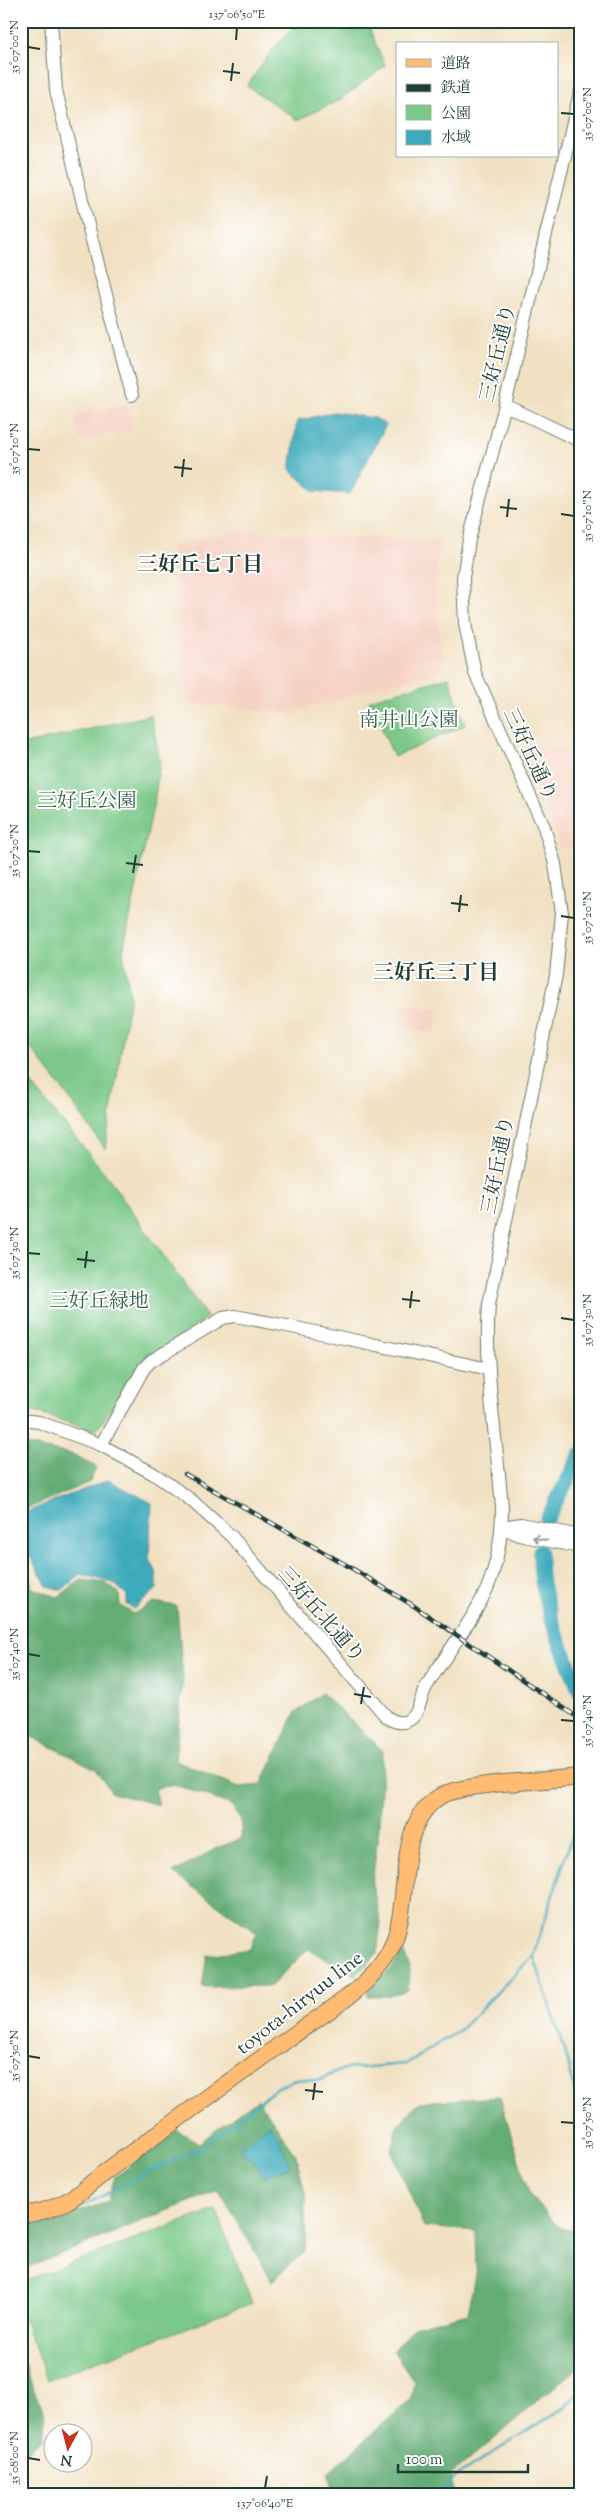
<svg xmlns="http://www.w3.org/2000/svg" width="601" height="2516" font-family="'Sorts Mill Goudy','Noto Serif JP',serif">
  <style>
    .built { fill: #f6d2c3 }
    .green { fill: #7bc888; stroke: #4d825e }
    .forest { fill: #64ac74; stroke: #427454 }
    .water { fill: #3daabc; stroke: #2e7478 }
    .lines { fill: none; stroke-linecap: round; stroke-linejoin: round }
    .stream { stroke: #3daabc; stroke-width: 2.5 }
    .river { stroke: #3daabc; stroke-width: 15 }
    .minor-casing { stroke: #687666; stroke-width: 14 }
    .major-casing { stroke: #687666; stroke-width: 18 }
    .minor { stroke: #fff; stroke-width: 12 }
    .major { stroke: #ffbb71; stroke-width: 16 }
    .rail-casing { stroke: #1f3d34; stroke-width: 4.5 }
    .rail { stroke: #fff; stroke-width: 2.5; stroke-dasharray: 8; stroke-linecap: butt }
    .oneway { stroke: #8f9e9a }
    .ticks { fill: none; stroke: #1f3d34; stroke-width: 2 }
    .labels { text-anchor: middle; stroke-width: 4; stroke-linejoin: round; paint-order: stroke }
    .street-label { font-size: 20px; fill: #1f3d34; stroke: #fff }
    .park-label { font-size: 20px; fill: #366049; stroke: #fff }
    .neighbourhood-label { font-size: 21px; font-weight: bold; fill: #1f3d34; stroke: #fff }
    .neatline { fill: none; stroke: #1f3d34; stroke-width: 2 }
    .ticks-label { font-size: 12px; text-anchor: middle; fill: #1f3d34 }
  </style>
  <rect width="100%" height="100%" fill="#fff"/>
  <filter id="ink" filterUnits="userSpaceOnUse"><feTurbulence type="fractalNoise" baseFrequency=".02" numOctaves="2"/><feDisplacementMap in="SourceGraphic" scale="10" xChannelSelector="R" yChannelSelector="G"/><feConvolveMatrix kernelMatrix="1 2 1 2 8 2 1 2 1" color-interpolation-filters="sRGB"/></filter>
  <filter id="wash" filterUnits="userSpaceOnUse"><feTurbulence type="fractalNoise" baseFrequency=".0096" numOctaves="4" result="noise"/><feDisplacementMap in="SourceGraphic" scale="20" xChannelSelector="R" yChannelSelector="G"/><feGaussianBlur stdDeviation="1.12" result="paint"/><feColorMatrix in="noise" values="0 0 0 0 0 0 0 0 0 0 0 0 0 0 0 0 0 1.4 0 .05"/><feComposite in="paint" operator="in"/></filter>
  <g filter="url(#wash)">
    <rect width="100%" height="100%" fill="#f1e1c2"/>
    <path class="built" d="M127,403L133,429L80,441L74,415Z
      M236,531L439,542L435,585L440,644L446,669L288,713L187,703L171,546Z
      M525,748L580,754V852L559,847L548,812L523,758Z
      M404,1003L440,1010L435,1033L400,1026Z"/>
    <path class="green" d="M300,21L368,25L385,66L341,99L298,120L247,86L272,50Z
      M449,677L465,725L394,757L369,700Z
      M151,715L160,762L155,797L123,952L130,996L105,1149L64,1091L21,1036V745Z
      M21,1071L107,1176L207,1317L141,1366L96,1431L21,1408Z
      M216,2209L252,2303L47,2380L21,2312V2282Z"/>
    <path class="forest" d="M21,1444L71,1454L96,1467L90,1482L21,1511Z
      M21,1567L29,1571L32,1588L58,1597L81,1580L105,1583L119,1593L120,1605L133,1614L154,1602L177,1606L183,1678L175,1760L239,1787L261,1785L295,1713L322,1693L383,1751L379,1826L372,1884L381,1922L377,1954L356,1976L308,1949L271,1986L202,1987L207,1955L250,1949L257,1933L173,1873L215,1849L242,1838L240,1817L231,1805L173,1784L155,1789L159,1805L112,1793L96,1769L30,1736L21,1738Z
      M402,1950L410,1967L408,1990L387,1996H368L367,1991L391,1969Z
      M500,2097L529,2194L560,2228L580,2232V2365L451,2475L454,2495H336L328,2473L411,2399L414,2381L393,2350L414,2327L468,2313L476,2268L475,2231L424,2227L391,2150L397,2126L420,2102Z
      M258,2099L296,2155L306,2198L305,2251L272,2281L219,2190L21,2270V2226H39L107,2202L115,2177L177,2130L199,2143Z
      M21,2355L32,2386L46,2415L42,2439L21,2456Z"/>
    <path class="water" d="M334,412L374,418L386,425L350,494L314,491L290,470L297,421Z
      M108,1480L152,1503L149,1557L156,1571L157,1589L134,1609L127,1605V1595L113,1583L81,1574L62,1590L47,1586L28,1553L21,1551V1514Z
      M268,2124L279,2137L290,2166L263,2177L255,2162L239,2149Z"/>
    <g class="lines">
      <path class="stream" d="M534,1957L568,2062L580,2113
        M21,2226L38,2225L68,2214L149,2171L200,2149L278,2087L295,2080L307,2079L317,2081L344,2069L406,2064L460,2030L533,1956L580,1812
        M439,2495L457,2476L565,2407L580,2391"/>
      <path class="river" d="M547,1519L580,1456
        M540,1551C538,1600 563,1648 580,1692"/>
    </g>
  </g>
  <g filter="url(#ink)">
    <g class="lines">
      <g class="minor-casing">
        <path id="minor" d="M51,21L56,90L88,225L132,395
          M505,405L580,441
          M21,1420L39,1422L101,1445L154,1474L191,1500L231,1536L385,1715C393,1723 403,1725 412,1718C420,1710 421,1696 426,1687C446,1653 483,1609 493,1572C499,1552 502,1529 502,1508C497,1440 484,1372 489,1304L556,975L562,913L555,864L544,827L475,673L465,624L463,578L469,540L505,405L580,93
          M101,1445L144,1368L151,1361L223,1318L235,1316L287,1326L489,1369
          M502,1527L519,1535L580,1547
          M502,1527L521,1524L580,1536"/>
      </g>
      <g class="major-casing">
        <path id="major" d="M21,2215C62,2210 75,2197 105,2172C166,2128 227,2083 288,2039C322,2014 366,1991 388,1954C416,1906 390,1829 439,1797C462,1782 548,1781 580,1777"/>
      </g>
      <use href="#minor" class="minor"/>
      <use href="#major" class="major"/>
      <g class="rail-casing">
        <path id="rail" d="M185,1474L348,1566L414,1606L580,1719"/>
      </g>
      <use href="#rail" class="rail"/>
    </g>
    <defs><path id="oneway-shaft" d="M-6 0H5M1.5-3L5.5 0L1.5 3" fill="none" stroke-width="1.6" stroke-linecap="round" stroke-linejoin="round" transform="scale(1.25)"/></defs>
    <use class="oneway" href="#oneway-shaft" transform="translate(540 1539) rotate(-169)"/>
  </g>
  <path class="ticks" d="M236,40L237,28M28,47L40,49M223,71L240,73M231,81L233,63M561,113L574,114M28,449L40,450M174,467L192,469M182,477L184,459M500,507L517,509M561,514L574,516M507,517L509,499M28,851L40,852M126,863L143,865M133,873L136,855M451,903L468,905M459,912L461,895M561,916L574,918M28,1253L40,1254M77,1259L95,1261M85,1268L87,1251M402,1299L420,1301M410,1308L412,1291M561,1318L574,1320M28,1654L40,1656M354,1694L371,1697M361,1704L364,1687M561,1720L574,1721M28,2056L40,2058M305,2090L323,2092M313,2100L315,2083M561,2122L574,2123M28,2458L40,2460M265,2488L267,2476"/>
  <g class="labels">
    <g class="street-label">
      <text transform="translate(497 353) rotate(-77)" y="7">三好丘通り</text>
      <text transform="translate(531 754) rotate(65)" y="7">三好丘通り</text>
      <text transform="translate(497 1165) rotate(-79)" y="7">三好丘通り</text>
      <text transform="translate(322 1614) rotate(49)" y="7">三好丘北通り</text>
      <text transform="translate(299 2002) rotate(-38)" y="7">toyota-hiryuu line</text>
    </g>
    <g class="park-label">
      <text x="409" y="726">南井山公園</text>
      <text x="87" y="807">三好丘公園</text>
      <text x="99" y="1307">三好丘緑地</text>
    </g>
    <g class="neighbourhood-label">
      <text x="200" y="571">三好丘七丁目</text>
      <text x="436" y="979">三好丘三丁目</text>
    </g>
  </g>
  <rect width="601" height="2516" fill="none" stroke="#fff" stroke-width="55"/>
  <rect x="396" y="42" width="162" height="115" fill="#ffffff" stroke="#a5b1ae"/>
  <rect x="406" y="59" width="25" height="8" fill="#ffbb71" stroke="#a5b1ae"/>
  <text x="441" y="68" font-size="15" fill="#1f3d34">道路</text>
  <rect x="406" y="84" width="25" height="8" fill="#1f3d34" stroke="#a5b1ae"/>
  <text x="441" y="92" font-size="15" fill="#1f3d34">鉄道</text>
  <rect x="406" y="105" width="25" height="15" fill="#7bc888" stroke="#a5b1ae"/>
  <text x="441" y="118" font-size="15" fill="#1f3d34">公園</text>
  <rect x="406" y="130" width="25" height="15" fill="#3daabc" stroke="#a5b1ae"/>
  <text x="441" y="142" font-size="15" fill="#1f3d34">水域</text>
  <g transform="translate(68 2448) rotate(187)"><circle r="24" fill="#ffffff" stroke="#a5b1ae"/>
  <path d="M0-4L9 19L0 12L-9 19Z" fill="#c8321e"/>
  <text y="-8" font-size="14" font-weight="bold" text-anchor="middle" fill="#1f3d34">N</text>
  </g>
  <path d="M398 2464v8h130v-8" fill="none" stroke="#1f3d34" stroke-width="2.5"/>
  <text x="406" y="2464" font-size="15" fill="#1f3d34" stroke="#ffffff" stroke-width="4" paint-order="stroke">100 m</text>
  <rect x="28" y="28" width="546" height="2460" class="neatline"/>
  <g class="ticks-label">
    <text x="237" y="18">137°06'50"E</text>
    <text transform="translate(14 47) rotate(-90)" y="4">35°07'00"N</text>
    <text transform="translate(587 114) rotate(-90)" y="4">35°07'00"N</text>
    <text transform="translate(14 449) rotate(-90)" y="4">35°07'10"N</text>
    <text transform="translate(587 516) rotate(-90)" y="4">35°07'10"N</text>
    <text transform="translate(14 851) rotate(-90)" y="4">35°07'20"N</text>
    <text transform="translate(587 918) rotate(-90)" y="4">35°07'20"N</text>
    <text transform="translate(14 1253) rotate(-90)" y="4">35°07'30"N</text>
    <text transform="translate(587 1320) rotate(-90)" y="4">35°07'30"N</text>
    <text transform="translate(14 1654) rotate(-90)" y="4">35°07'40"N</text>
    <text transform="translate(587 1721) rotate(-90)" y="4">35°07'40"N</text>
    <text transform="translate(14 2056) rotate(-90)" y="4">35°07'50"N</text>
    <text transform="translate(587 2123) rotate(-90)" y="4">35°07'50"N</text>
    <text transform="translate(14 2458) rotate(-90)" y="4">35°08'00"N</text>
    <text x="265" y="2507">137°06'40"E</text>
  </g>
</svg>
